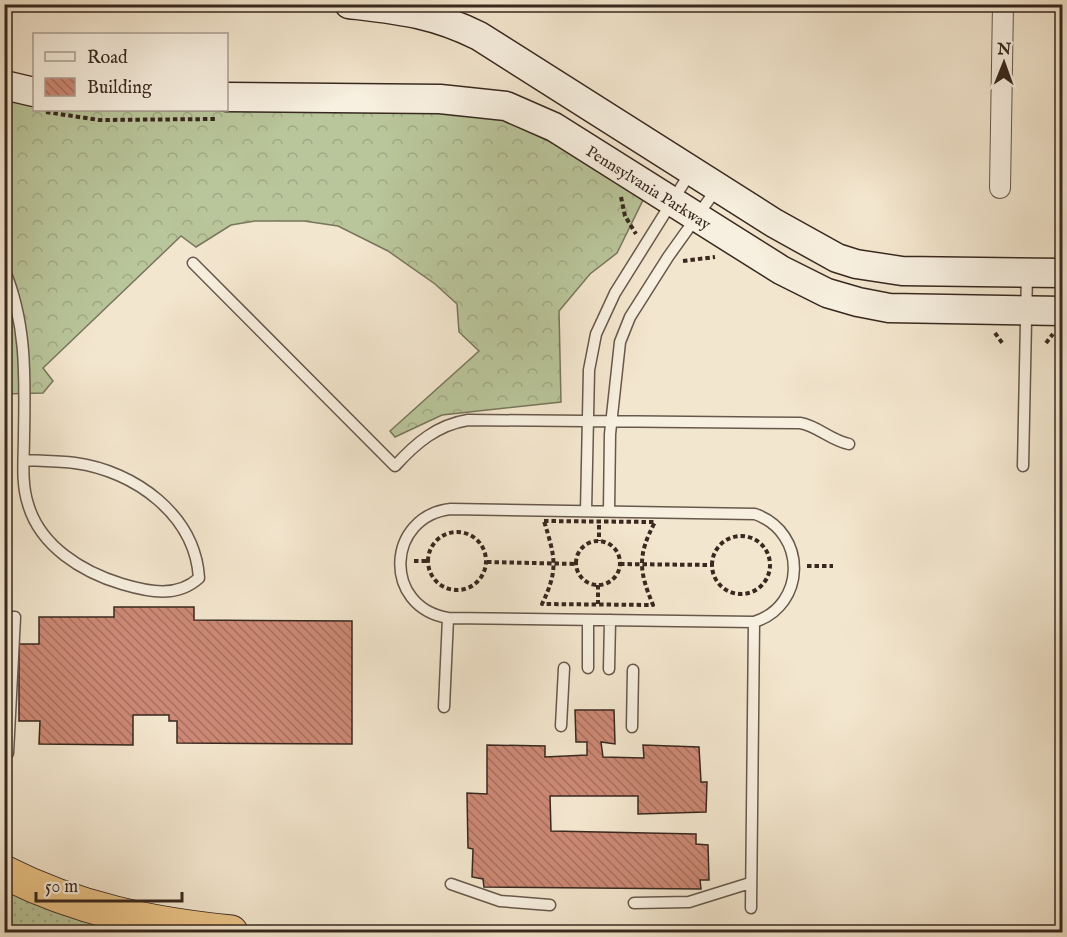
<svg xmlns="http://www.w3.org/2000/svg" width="1067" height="937" font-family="'IM FELL English',serif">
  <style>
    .grass { fill: url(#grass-dots); stroke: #78765c; stroke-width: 1.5 }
    .forest { fill: url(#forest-crowns); stroke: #78765c; stroke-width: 1.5 }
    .building { fill: url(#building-back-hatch); stroke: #38281f; stroke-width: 1.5 }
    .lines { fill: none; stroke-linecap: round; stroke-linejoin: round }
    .service-casing { stroke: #67584b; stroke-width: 13 }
    .minor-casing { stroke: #67584b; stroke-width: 22 }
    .secondary-casing { stroke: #38281f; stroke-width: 31 }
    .motorway-casing { stroke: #38281f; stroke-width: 35 }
    .path { stroke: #38281f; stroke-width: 4; stroke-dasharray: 4.5 3; stroke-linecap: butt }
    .service { stroke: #f7efdf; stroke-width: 10 }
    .minor { stroke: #f7efdf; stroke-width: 20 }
    .secondary { stroke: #f7efdf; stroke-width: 28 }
    .motorway { stroke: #eac387; stroke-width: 33 }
    .labels { text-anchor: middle; stroke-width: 6; stroke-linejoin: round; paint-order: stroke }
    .street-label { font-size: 16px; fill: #38281f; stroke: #f7efdf }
  </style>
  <defs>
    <pattern id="grass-dots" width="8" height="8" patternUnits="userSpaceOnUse" patternTransform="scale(1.5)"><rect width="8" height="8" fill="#b9c59a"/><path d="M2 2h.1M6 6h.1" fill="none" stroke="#a0a984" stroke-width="1.8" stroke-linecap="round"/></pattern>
    <pattern id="forest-crowns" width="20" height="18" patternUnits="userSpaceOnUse" patternTransform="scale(1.5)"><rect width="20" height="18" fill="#b9c59a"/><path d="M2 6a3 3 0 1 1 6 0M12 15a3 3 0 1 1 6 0" fill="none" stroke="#a0a984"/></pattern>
    <pattern id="building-back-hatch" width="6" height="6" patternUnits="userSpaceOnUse" patternTransform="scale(1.5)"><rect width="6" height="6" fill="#cc8874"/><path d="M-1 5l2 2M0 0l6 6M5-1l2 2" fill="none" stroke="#a76f5f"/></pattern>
  </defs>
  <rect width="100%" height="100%" fill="#f3e6ce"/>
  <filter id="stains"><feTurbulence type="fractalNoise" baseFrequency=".00333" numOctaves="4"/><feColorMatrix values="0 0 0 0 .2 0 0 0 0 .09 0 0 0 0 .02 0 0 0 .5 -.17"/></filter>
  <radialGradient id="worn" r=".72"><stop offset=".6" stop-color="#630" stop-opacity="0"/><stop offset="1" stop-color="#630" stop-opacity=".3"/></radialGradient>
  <path class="grass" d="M4,884L144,932L5,931Z"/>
  <path class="forest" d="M4,94L34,104V110L491,113L563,148L644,198L617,253L590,274L559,311L561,402L442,415L395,437L390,431L479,351L459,332L457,304L435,284L388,251L338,226L304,221H255L231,225L196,247L181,236L43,368L53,381L43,393L5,394Z"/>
  <path class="building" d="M114,607H194V620L352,621V744L177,743V721H169V715H133V745L39,744L40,721H19V644H39V617H114Z
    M1062,611V752H1056L1060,622Z
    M575,710H614L615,744L601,742L603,757L644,758L643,745L699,747L701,782H707L706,812L638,814V796H550L551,831L696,834V844L708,845L709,880H700L701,889L484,887L483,879L472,877L473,849L468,848L467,793L487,794V745L545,746V757L587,755V742H576Z"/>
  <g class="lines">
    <g class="service-casing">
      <path id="service" d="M193,263L395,466C416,443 437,425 468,420L800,423C818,426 830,440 849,444
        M4,269C27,323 25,378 24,436C24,458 21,483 28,504C40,546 82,572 122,584C149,592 177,598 199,578C195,515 135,471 75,463C58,461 41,461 24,460
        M1023,466L1027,272
        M451,509L755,514C808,533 806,606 754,622L448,618C382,607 386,516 451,509Z
        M586,511L589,370L596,334L615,293L690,173
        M609,511L610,434L620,342L630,317L668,257L718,187
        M4,617H15L8,753
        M588,668V620
        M609,669L610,620
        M444,707L448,618
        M561,726L564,668
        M632,727L633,670
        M451,884L500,901L550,905
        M634,903L689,902L750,883
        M751,908L754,622"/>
    </g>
    <g class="minor-casing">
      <path id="minor" d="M1000,188L1003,4"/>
    </g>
    <g class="secondary-casing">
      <path id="secondary" d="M349,4C399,10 433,13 479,36L774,223L837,258L856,264L902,271L1062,273
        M4,85L34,92
        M226,97L440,99L506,106L554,127L781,270L827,293L858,302L889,308L1062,311"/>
    </g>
    <g class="motorway-casing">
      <path id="motorway" d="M4,872C76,909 152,924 231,932"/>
    </g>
    <path class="path" d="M46,112L99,120L215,119
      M621,197L625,216L636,234
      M683,261L715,257
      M995,333L1003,344
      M1046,343L1053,334
      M544,521L655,522C637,556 639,571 653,605L542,604C559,569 555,557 544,521Z
      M599,525V541
      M428 561a29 29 0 1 1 58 0a29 29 0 1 1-58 0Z
      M712 565a29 29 0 1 1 58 0a29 29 0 1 1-58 0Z
      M576 563a22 22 0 1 1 44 0a22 22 0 1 1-44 0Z
      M414,561H428
      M487,562L576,564
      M620,564L711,565
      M807,566H833
      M598,585V604"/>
    <use href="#service" class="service"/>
    <use href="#minor" class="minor"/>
    <use href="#secondary" class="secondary"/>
    <use href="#motorway" class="motorway"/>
  </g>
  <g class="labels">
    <g class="street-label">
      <text transform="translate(649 187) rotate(32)" y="6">Pennsylvania Parkway</text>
    </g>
  </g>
  <rect width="1067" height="937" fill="none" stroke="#f3e6ce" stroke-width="24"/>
  <rect x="6" y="6" width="1055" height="925" fill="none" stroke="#38281f" stroke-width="3"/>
  <rect x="12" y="12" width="1043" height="913" fill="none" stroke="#38281f" stroke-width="1.5"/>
  <rect x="33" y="33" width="195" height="78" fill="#f7efdf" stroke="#ab9f92" stroke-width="1.5"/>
  <rect x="45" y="52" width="30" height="9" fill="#f7efdf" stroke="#ab9f92" stroke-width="1.5"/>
  <text x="87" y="63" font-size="18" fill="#38281f">Road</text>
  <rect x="45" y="78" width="30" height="18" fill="url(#building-back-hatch)" stroke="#ab9f92" stroke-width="1.5"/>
  <text x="87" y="93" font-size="18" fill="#38281f">Building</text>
  <g transform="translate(1004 63) rotate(1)" stroke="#f7efdf" stroke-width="4.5" paint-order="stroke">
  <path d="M0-4.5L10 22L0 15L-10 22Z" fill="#38281f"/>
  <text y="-9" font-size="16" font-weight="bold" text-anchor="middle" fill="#38281f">N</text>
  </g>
  <path d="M36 892v9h146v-9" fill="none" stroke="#38281f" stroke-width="3"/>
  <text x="45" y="892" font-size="18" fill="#38281f" stroke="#f7efdf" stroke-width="4.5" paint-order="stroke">50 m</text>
  <rect width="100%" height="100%" filter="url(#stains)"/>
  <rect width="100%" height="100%" fill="url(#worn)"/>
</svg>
